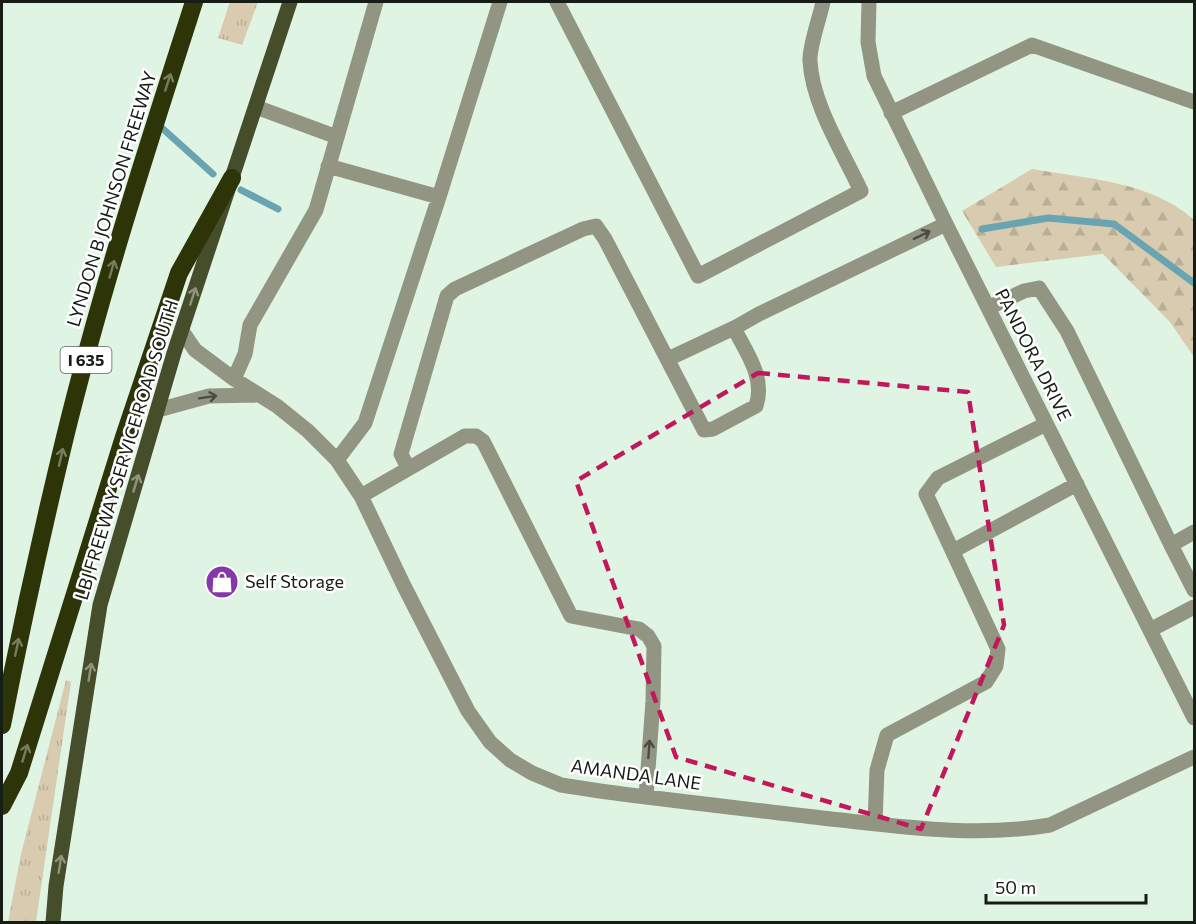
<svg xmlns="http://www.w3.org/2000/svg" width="1196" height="924" font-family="Commissioner,sans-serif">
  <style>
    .grass { fill: url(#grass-tufts) }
    .forest { fill: url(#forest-firs) }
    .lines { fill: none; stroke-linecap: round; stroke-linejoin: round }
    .stream { stroke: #69a4b3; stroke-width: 7 }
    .minor { stroke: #919582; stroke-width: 15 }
    .major { stroke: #464d2a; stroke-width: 15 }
    .highway { stroke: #2d3508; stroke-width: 18 }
    .oneway { stroke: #767c5e }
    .oneway2 { stroke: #474d42 }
    .oneway3 { stroke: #90947f }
    .marked { fill: none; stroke: #c2185b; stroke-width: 4.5; stroke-dasharray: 12 8; stroke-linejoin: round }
    .labels { text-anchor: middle; stroke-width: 5; stroke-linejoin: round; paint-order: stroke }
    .shield { fill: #fff; stroke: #5c615d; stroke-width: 1.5 }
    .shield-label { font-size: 16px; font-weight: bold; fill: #161d17 }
    .street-label { font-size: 18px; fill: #161d17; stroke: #fff }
    .poi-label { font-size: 18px; fill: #161d17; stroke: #fff; text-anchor: start }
  </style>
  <defs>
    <pattern id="grass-tufts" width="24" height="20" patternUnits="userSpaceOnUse" patternTransform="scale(1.5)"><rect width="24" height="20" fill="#d8cbaf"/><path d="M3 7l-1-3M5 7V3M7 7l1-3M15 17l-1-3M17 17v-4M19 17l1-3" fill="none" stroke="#b9ae96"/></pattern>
    <pattern id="forest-firs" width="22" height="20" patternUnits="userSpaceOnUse" patternTransform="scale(1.5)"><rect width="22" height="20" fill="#d8cbaf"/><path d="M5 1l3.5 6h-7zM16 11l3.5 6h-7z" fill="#b9ae96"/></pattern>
  </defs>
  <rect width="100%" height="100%" fill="#e0f4e4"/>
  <path class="grass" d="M230,2H258L242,45L218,38Z
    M66,680L71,682L36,922H8L21,854Z"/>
  <path class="forest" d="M1032,169C1088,179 1151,181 1194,220V357L1170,322L1103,254L996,267L962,211Z"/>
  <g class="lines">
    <path class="stream" d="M162,128L213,174
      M241,190L278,209
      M982,229L1048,218L1114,224L1194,283"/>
    <path class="minor" d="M557,2L698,276L861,191C843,152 812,104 810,61C809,47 820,17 823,2
      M869,2L868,42L874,76L946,224L1194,718
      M256,107L337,137
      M891,113L1032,45L1194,102
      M328,166L439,197
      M988,308L1024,291L1039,288L1067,331L1171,545
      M182,331L195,350L234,379L277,406L308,431L337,460L361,496L404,586L468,711L490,742L510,760L532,773L561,785L600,791C674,801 748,809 822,818C898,826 974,838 1050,825L1194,757
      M668,359L736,327
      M234,379L245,354L250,325L316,210L376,2
      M158,410L209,396L259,395
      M337,460L365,423L439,197L500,2
      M408,468L401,454L447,296L455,289L583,229L596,226L605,239L704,430L713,429L756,406C765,380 749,356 737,334L736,327L759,314L946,224
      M361,496L465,436H476L483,441L571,616L639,629L648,636L654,646L653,701L646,797
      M1194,532L1171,545L1194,590
      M953,551L1077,484
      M1150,630L1194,607
      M875,823L877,770L887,735L986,682L996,666L998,649L926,494L938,478L1046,424"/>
    <path class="major" d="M53,922L56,886L100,605L174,353L290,2"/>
    <path class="highway" d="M2,725C21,628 42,532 65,437C101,290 148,145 194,2
      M2,806L19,773L124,437L179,273L232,178"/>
  </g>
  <defs><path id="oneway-shaft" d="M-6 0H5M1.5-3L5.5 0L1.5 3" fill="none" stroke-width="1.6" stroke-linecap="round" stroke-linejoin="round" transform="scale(1.5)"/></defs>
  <g class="oneway">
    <use href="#oneway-shaft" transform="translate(168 82) rotate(-72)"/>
    <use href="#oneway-shaft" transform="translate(112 269) rotate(-74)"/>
    <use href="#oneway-shaft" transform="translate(61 457) rotate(-77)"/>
    <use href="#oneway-shaft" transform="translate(17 647) rotate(-78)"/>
    <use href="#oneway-shaft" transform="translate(25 753) rotate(-73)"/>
  </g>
  <g class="oneway2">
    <use href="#oneway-shaft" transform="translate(922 235) rotate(-26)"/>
    <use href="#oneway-shaft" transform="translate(208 397) rotate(-9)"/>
    <use href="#oneway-shaft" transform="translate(649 749) rotate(-86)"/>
  </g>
  <g class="oneway3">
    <use href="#oneway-shaft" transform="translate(193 296) rotate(-72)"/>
    <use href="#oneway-shaft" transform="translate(136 483) rotate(-73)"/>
    <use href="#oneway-shaft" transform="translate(90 672) rotate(-81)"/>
    <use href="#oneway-shaft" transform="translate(60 864) rotate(-81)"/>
  </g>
  <path class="marked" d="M758,373L968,392L1004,625L921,829L676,757L576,481Z"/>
  <defs>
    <g id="shop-disc" transform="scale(1.725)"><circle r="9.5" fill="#8538a9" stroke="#fff"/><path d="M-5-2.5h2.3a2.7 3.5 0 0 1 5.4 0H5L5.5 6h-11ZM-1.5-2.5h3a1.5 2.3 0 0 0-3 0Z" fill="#fff"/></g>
  </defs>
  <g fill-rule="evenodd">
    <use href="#shop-disc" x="222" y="582"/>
  </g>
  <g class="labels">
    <rect class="shield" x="60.5" y="347" width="51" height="26" rx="4.5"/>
    <g class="shield-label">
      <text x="86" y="366">I 635</text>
    </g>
    <g class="street-label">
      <text transform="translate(112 199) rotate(-73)" y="6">LYNDON B JOHNSON FREEWAY</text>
      <text transform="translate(1033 355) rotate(63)" y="6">PANDORA DRIVE</text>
      <text transform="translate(127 450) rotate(-73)" y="6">LBJ FREEWAY SERVICE ROAD SOUTH</text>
      <text transform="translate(636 775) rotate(8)" y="6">AMANDA LANE</text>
    </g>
    <g class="poi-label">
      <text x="245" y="588">Self Storage</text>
    </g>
  </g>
  <rect width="1196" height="924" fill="none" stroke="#161d17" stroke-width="6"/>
  <path d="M986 894v9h160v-9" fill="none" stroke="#161d17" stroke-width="3"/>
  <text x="995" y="894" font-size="18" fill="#161d17" stroke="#ffffff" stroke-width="4.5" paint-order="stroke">50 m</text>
</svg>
